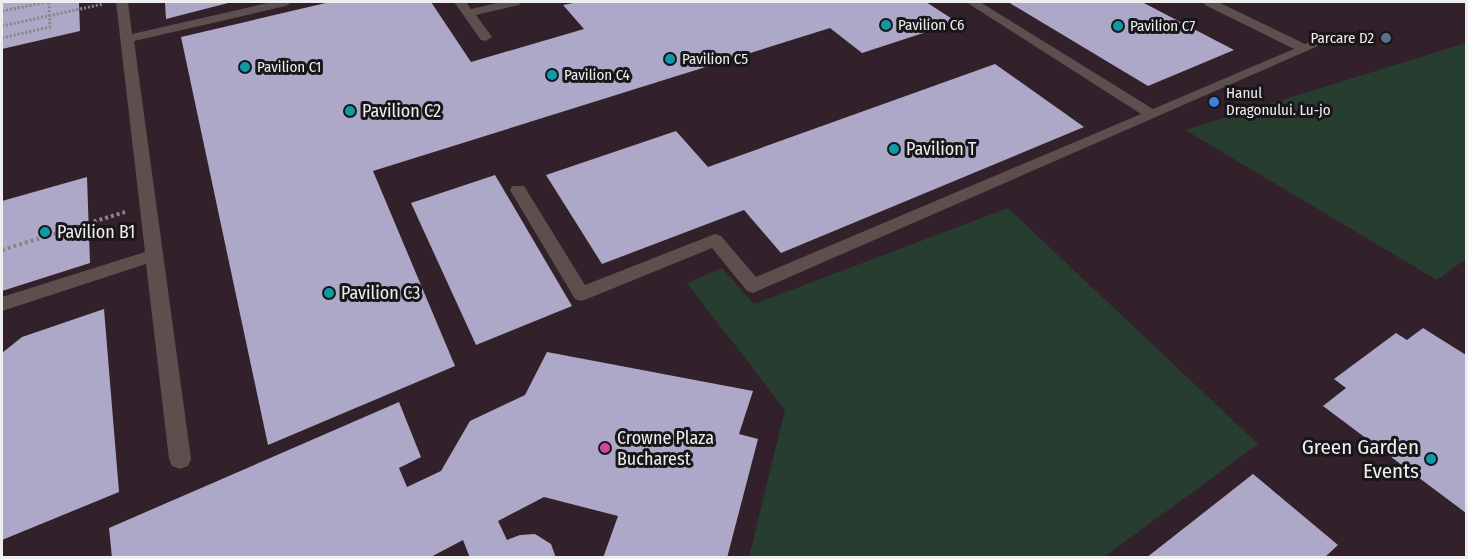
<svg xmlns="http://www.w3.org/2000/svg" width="1468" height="559" font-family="'Fira Sans Condensed',sans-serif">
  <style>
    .commercial { fill: #32212a }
    .green { fill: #273d30 }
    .building { fill: #ada8c7 }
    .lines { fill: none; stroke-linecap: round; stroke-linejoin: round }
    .path-far1 { stroke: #878687; stroke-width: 3; stroke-dasharray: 2 2; stroke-linecap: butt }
    .path { stroke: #878687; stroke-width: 4; stroke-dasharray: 3 3; stroke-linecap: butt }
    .minor { fill: #5d4f4d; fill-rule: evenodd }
    .culture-dot { fill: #0f9aa8; stroke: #181618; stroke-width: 2 }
    .service-dot { fill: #5c6f8a; stroke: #181618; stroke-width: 2 }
    .shop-dot { fill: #3f7fe0; stroke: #181618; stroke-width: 2 }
    .hotel-dot { fill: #d1479c; stroke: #181618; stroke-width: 2 }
    .labels { text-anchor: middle; stroke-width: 6; stroke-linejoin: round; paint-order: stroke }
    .far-poi-label { font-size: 15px; fill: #efeeef; stroke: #181618; text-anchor: start }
    .poi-label { font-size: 18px; fill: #efeeef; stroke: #181618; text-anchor: start }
    .near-poi-label { font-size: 21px; fill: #efeeef; stroke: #181618; text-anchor: end }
  </style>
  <rect width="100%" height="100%" fill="#211f21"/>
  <path class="commercial" d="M2,2H1466V44L1436,280L1466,259V557H2Z"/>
  <path class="green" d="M1466,43V259L1437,280L1185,130Z
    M1008,208L1258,444L1104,557H749L785,410L687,283L722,268L754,304Z"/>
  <path class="building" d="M2,2H79L80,31L2,49Z
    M170,2H232L166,19L165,3Z
    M330,2H431L471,62L584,29L563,5L578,2H926L957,22L862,53L830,28L373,171L455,366L268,445L181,37Z
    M1008,2H1142L1234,50L1148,86Z
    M995,64L1084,127L781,253L744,210L602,264L546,175L676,131L708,167Z
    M495,175L572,306L476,345L411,203Z
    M87,177L90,263L2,291V201Z
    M104,309L119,492L2,540V353L22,337Z
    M1423,328L1466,355V513L1323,406L1346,388L1334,379L1396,333L1407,340Z
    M547,352L753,391L739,434L758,439L727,558H603L618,516L544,497L498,521L507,540L520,535L535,534L551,544L556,558H470L463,540L429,558H112L109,528L399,402L421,457L399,468L407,487L441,471L470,421L525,395Z
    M1253,474L1338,545L1324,558H1146Z"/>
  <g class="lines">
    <path class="path-far1" d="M2,11L48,2
      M2,26L103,4
      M2,38L50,27L49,2"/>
    <path class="path" d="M2,250L125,212"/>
    <path class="minor" d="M116,2H128L132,34L272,2H292L286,6L134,41L191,459L188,466L180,469L172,466L169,459L146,264L2,311V297L145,252Z
      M454,2H466L471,9L502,2H521L519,5L476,15L492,37L486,41L481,40Z
      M966,2H980L1153,109L1294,49L1205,5L1203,2H1218L1305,44L1335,32L1341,36L753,293L747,291L712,248L587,299L581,301L575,299L510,190L512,186H524L585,285L715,234L721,236L756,277L1141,114Z"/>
  </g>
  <g class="culture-dot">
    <circle cx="886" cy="25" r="6"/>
    <circle cx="1118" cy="26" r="6"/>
    <circle cx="670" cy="59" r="6"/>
    <circle cx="245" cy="67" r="6"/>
    <circle cx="552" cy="75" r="6"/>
    <circle cx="350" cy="111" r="6"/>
    <circle cx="894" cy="149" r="6"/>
    <circle cx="45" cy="232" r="6"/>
    <circle cx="329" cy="293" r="6"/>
    <circle cx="1431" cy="459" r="6"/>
  </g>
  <circle class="service-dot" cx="1386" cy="38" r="6"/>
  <circle class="shop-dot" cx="1214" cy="102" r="6"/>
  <circle class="hotel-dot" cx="605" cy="448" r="6"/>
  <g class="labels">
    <g class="far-poi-label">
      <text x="898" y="30">Pavilion C6</text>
      <text x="1130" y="31">Pavilion C7</text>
      <text x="1374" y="43" text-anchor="end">Parcare D2</text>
      <text x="682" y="64">Pavilion C5</text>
      <text x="257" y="72">Pavilion C1</text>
      <text x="564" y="80">Pavilion C4</text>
      <text x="1226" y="98">Hanul<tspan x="1226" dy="17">Dragonului. Lu-jo</tspan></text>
    </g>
    <g class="poi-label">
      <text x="362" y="117">Pavilion C2</text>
      <text x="906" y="155">Pavilion T</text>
      <text x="57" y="238">Pavilion B1</text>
      <text x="341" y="299">Pavilion C3</text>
      <text x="617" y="444">Crowne Plaza<tspan x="617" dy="21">Bucharest</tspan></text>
    </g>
    <g class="near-poi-label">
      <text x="1419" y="454">Green Garden<tspan x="1419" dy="24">Events</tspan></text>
    </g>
  </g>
  <rect width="1468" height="559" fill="none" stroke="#efeeef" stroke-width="6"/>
</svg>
